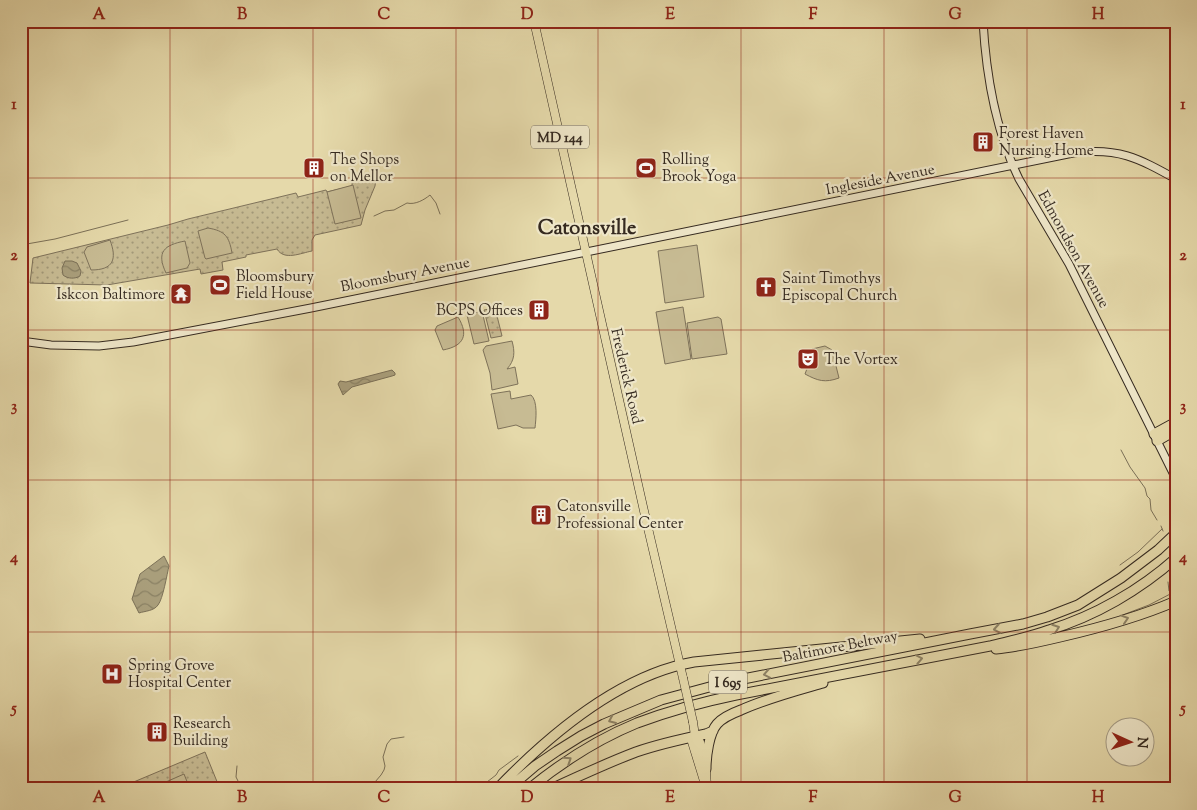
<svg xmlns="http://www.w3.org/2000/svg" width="1197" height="810" font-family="'Sorts Mill Goudy',serif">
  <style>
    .park { fill: url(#park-dots); stroke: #7e725a }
    .pitch { fill: #c7bb93; stroke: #7e725a }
    .water { fill: url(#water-waves); stroke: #7b7057 }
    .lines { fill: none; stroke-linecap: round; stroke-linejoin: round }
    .stream { stroke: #7b7057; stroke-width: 1 }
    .secondary-casing { stroke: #352a20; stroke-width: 9 }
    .primary-casing { stroke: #352a20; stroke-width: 9 }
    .motorway-casing { stroke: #352a20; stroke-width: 11 }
    .secondary { stroke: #eee6c8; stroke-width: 7 }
    .primary { stroke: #e5d9aa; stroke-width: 8 }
    .motorway { stroke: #e5d9aa; stroke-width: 9 }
    .primary-bridge-casing { stroke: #352a20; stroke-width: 9; stroke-linecap: butt }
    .primary-bridge { stroke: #e5d9aa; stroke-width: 8 }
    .oneway { stroke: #8d8265 }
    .grid { fill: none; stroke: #8f2418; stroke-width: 1; stroke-opacity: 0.55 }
    .labels { text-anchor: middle; stroke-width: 4.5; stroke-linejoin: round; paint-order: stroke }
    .shield { fill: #eee6c8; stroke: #6c6252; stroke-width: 1 }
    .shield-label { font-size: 14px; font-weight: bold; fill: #352a20 }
    .poi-label { font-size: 15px; fill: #352a20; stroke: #eee6c8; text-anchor: start }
    .street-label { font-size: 15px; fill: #352a20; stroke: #eee6c8 }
    .district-label { font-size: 20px; font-weight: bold; fill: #352a20; stroke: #eee6c8 }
    .neatline { fill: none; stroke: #8f2418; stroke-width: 2 }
    .grid-label { font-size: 16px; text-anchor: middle; font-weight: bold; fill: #8f2418 }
  </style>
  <defs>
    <pattern id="park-dots" width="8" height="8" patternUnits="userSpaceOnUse" patternTransform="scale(1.25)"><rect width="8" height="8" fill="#c7bb93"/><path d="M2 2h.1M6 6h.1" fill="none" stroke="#a29878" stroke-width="1.8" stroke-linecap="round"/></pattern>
    <pattern id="water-waves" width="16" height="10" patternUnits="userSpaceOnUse" patternTransform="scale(1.25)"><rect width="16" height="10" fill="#a99e7b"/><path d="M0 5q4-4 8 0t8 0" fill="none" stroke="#8a8164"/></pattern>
  </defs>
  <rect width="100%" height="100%" fill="#e5d9aa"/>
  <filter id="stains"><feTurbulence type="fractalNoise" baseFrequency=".004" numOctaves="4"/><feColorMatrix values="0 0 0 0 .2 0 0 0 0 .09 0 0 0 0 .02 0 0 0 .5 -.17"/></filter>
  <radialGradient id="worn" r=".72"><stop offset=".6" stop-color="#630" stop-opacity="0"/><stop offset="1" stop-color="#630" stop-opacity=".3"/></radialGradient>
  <path class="park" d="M376,178L375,186L365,210L361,225L315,235L312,240V251C301,253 284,261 277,249L246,255V257L222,262L223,270L201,274L200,269L107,285L30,283L33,258L168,225L188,219L296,193L298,197L326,190L327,192L352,186V183Z
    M495,308L502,336L491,338L484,310Z
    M205,752L220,789H117Z"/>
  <path class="pitch" d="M353,185L361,218L335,224L327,192Z
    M208,228C225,231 229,236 232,253L206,259L205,258L198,231Z
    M110,240C117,259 114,270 91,270L84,252L87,247Z
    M185,241L190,263L187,268L166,273C156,252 164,245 185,241Z
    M697,245L704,297L665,303L658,251Z
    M683,307L691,359L665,364L656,312Z
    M482,311L489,341L474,344L467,315Z
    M458,317C469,335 464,346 443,350L435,330L437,326Z
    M718,317L721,319L727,354L692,359L687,323Z
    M512,341C515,352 515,360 507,369L515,367L518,384L492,390L490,373L483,350L486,346Z
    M825,346L832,350L839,378C825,383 818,381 805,374L808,366L812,365L814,357L812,349Z
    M510,391L511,399L531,395C538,401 536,419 535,428H523L516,425L498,429L491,394Z
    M184,774L190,789H150Z"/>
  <path class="water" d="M65,261H72L77,263L81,271L80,276C75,279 68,279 63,275L62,268Z
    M392,370L395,373V375L392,376L352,387L343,395L338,384L340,381L346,382Z
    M164,556L169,566C167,574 163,599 158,605C154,611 145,611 139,613L132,599L140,574Z"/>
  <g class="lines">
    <path class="stream" d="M374,216L385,211L394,210L407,203C415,205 424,200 430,195L436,203L440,214
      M21,245L55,239L128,220
      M1171,445L1176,443
      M1121,450L1130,467L1145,488L1147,496L1150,499L1151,510L1157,520
      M1161,526L1163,531
      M1120,565L1138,552L1162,529
      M1168,582L1169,591L1171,593
      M1120,616L1149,605L1176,591
      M237,766L236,777L242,789
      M369,789L381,775L384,770L385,766L383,757L387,744L391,739L404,737
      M478,789L496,775L499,770L518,756"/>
    <g class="secondary-casing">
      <path id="secondary" d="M983,21C986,74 996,132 1019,179L1069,264L1176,479
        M21,341L51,345L99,346L133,342L311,308L1073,153C1118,147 1138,158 1176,179"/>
    </g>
    <g class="primary-casing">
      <path id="primary" d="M534,21L644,511L683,678
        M693,722L695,736L700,742L706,769L707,789
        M695,736L692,742L704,781"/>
    </g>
    <g class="motorway-casing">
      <path id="motorway" d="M1154,434L1176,422
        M1157,441L1176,430
        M996,649C1018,647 1039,642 1060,637C1099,628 1139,617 1176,601
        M706,769C706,756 709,733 717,724C723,717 733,713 741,710C768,698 795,691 823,683
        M497,789C549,735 619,675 694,662L920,639
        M508,789L535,766L557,751L581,736L604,724L661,700L728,682L970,634L1023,624L1047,617L1078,605L1121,578L1158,550L1176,533
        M529,789C562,762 598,739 637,723C669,711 702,702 736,695L990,646C1010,641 1030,637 1049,630C1095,616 1140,590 1176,558
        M551,789C579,776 607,763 636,752C659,744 682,739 706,734L713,731"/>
    </g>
    <use href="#secondary" class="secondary"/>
    <use href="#primary" class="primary"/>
    <use href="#motorway" class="motorway"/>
    <g class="primary-bridge-casing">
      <path id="primary-bridge" d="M683,678L693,722"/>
    </g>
    <use href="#primary-bridge" class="primary-bridge"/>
  </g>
  <defs><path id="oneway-chevron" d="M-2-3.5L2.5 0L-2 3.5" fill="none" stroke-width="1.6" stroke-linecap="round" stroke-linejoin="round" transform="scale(1.25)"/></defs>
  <g class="oneway">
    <use href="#oneway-chevron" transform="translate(1125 619) rotate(-18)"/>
    <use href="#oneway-chevron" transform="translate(1056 628) rotate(-20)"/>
    <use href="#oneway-chevron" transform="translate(997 629) rotate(170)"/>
    <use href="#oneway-chevron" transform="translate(919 659) rotate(-11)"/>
    <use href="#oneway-chevron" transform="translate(767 674) rotate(169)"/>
    <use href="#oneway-chevron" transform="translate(612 720) rotate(156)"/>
    <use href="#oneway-chevron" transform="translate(568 760) rotate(-33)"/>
  </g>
  <path class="grid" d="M170,21V789M313,21V789M456,21V789M598,21V789M741,21V789M884,21V789M1027,21V789M21,178H1176M21,330H1176M21,480H1176M21,632H1176"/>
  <defs>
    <g id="building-square" transform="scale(1.125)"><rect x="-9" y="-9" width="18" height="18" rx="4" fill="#8f2418" stroke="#eee6c8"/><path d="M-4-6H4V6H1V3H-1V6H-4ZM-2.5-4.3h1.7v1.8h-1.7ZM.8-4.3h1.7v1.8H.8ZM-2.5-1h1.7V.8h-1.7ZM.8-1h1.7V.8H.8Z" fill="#fff"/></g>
    <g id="stadium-square" transform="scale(1.125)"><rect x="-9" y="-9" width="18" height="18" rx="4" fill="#8f2418" stroke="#eee6c8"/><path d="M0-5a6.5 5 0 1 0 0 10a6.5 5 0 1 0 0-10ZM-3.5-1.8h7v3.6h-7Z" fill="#fff"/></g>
    <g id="church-square" transform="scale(1.125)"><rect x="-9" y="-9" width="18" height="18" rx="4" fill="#8f2418" stroke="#eee6c8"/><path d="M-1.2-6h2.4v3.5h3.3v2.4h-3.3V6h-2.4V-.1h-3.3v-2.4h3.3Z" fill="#fff"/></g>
    <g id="temple-square" transform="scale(1.125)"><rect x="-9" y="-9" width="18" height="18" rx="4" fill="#8f2418" stroke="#eee6c8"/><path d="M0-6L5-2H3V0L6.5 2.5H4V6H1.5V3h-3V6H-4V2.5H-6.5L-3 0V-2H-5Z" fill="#fff"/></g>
    <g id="theatre-square" transform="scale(1.125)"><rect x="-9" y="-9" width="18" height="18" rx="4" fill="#8f2418" stroke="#eee6c8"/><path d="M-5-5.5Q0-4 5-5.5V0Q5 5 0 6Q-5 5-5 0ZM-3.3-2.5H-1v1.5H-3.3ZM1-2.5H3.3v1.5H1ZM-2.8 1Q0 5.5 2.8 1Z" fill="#fff"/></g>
    <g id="hospital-square" transform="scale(1.125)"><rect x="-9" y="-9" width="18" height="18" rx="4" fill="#8f2418" stroke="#eee6c8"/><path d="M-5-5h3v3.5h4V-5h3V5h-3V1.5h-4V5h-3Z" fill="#fff"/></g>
  </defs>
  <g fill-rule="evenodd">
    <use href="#building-square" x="983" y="142"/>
    <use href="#building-square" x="314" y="168"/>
    <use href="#stadium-square" x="646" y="168"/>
    <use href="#stadium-square" x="220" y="285"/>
    <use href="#church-square" x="766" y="287"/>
    <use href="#temple-square" x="181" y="294"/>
    <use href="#building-square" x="539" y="310"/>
    <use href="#theatre-square" x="808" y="359"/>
    <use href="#building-square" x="541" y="515"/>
    <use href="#hospital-square" x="112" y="674"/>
    <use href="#building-square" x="157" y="732"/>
  </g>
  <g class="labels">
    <g class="shield">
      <rect x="531" y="125.5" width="58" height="23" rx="4"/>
      <rect x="709" y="670.5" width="38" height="23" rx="4"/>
    </g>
    <g class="shield-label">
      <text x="560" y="142">MD 144</text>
      <text x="728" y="687">I 695</text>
    </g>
    <g class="poi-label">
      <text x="999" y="138">Forest Haven<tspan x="999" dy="17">Nursing Home</tspan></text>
      <text x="330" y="164">The Shops<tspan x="330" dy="17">on Mellor</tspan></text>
      <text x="662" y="164">Rolling<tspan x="662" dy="17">Brook Yoga</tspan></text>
      <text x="236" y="281">Bloomsbury<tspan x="236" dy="17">Field House</tspan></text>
      <text x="782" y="283">Saint Timothys<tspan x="782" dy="17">Episcopal Church</tspan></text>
      <text x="165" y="299" text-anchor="end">Iskcon Baltimore</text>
      <text x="523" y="315" text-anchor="end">BCPS Offices</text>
      <text x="824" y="364">The Vortex</text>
      <text x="557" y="511">Catonsville<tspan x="557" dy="17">Professional Center</tspan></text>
      <text x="128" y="670">Spring Grove<tspan x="128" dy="17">Hospital Center</tspan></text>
      <text x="173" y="728">Research<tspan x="173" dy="17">Building</tspan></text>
    </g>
    <g class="street-label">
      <text transform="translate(880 179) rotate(-11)" y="5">Ingleside Avenue</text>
      <text transform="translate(1074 249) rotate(61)" y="5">Edmondson Avenue</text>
      <text transform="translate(405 274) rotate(-11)" y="5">Bloomsbury Avenue</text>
      <text transform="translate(627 376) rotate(77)" y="5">Frederick Road</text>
      <text transform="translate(840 646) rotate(-11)" y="5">Baltimore Beltway</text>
    </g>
    <g class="district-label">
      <text x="587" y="234">Catonsville</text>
    </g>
  </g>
  <rect width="1197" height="810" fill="none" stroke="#e5d9aa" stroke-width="55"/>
  <g transform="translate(1130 742) rotate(93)"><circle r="24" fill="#eee6c8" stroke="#a49b85"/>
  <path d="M0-4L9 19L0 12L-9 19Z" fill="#8f2418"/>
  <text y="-8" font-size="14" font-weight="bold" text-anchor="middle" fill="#352a20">N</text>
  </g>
  <rect x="28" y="28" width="1142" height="754" class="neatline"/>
  <g class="grid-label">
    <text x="99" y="19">A</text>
    <text x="242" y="19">B</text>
    <text x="384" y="19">C</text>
    <text x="527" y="19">D</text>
    <text x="670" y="19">E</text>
    <text x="813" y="19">F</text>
    <text x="955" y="19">G</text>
    <text x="1098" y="19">H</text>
    <text x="14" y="109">1</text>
    <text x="1183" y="109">1</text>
    <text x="14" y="260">2</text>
    <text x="1183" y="260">2</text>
    <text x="14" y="411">3</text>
    <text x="1183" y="411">3</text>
    <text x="14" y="562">4</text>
    <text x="1183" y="562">4</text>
    <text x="14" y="713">5</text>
    <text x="1183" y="713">5</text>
    <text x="99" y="802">A</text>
    <text x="242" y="802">B</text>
    <text x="384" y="802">C</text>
    <text x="527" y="802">D</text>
    <text x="670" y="802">E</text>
    <text x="813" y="802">F</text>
    <text x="955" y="802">G</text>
    <text x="1098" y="802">H</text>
  </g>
  <rect width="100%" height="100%" filter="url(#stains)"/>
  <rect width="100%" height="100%" fill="url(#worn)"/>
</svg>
